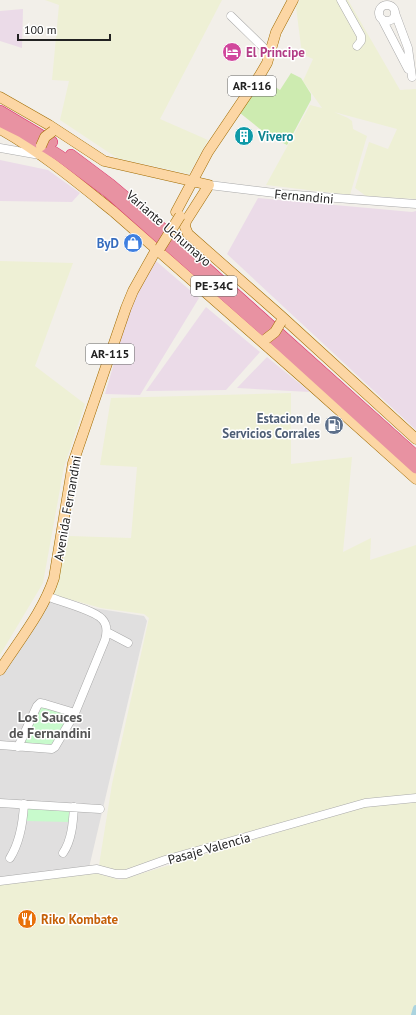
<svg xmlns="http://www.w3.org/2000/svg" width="416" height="1015" font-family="'PT Sans',sans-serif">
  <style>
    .residential { fill: #e0dfdf }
    .industrial { fill: #ebdbe8 }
    .farmland { fill: #eef0d5 }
    .grass { fill: #cdebb0 }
    .park { fill: #c8facc }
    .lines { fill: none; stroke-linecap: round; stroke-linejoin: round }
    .canal { stroke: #aad3df; stroke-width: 6 }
    .minor-casing { stroke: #a9a9a9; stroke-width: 9 }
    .major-casing { stroke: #a06b00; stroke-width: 11 }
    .highway-casing { stroke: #dc2a67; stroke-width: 12 }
    .minor { stroke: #fff; stroke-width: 8 }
    .major { stroke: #fcd6a4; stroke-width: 10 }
    .highway { stroke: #e892a2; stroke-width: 11 }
    .major-bridge-casing { stroke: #a06b00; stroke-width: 11; stroke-linecap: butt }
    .major-bridge { stroke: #fcd6a4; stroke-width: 10 }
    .labels { text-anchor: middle; stroke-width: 3; stroke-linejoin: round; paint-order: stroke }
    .shield { fill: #fff; stroke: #646464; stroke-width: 1 }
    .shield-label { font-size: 12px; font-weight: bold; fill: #222 }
    .hotel-label { font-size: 13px; font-weight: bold; fill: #b23c85; stroke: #fff; text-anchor: start }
    .culture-label { font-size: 13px; font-weight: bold; fill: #0d838f; stroke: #fff; text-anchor: start }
    .street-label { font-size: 13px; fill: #222; stroke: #fff }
    .shop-label { font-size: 13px; font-weight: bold; fill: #366cbe; stroke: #fff; text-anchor: end }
    .service-label { font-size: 13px; font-weight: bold; fill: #4e5e75; stroke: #fff; text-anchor: end }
    .food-label { font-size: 13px; font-weight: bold; fill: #c56008; stroke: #fff; text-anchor: start }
    .neighbourhood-label { font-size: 14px; font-weight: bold; fill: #555; stroke: #fff }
  </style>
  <rect width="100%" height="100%" fill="#f2efe9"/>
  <path class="residential" d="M44,593L87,607L144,616L147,621L88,872L0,882V662Z"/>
  <path class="industrial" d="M23,9L22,48L0,41V11Z
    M0,160L48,170L80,193L72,202L0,201Z
    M258,198L412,212L416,211V430L227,254Z
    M156,261L199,298L140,395L105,394L132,301Z
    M206,307L260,352L226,390L146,391Z
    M267,357L310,392L237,388Z"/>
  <path class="farmland" d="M45,0H222L160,119L208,140L189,174L117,158L60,120L69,81L52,80L59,5Z
    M300,0H348L400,90L416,89V199L366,196L355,188L369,142L388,149L397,129L334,112L348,118L352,121L353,129L367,136L350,195L266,185L310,105L322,108L303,81L313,59L302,54L296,7Z
    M0,261L73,263L35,366L85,404L64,467L43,583L0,655Z
    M291,393V464L352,457L343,552L371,538L370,560L416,545V795L365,799L116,872L99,865L112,784L149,618L144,614L101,608L54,595L69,536L131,538L137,467L100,465L111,398Z
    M416,801V1015H0V884L96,873L120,880L365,806Z"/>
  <path class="grass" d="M291,73L301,78L311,94V100L287,145L265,133L240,113L263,79L280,90Z"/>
  <path class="park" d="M42,706L69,715L55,745L26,743L24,740Z
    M27,808L70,810L69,822L27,821Z"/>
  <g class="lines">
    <path class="canal" d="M414,1015L416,1008"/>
    <g class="minor-casing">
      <path id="minor" d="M341,0L361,36V41L357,46
        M379 13a8 8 0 1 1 16 0a8 8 0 1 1-16 0Z
        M395,13L408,48L412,77
        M231,16L269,53
        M382,19L408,69
        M0,148L40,155
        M209,185L283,194L416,204
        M107,632L128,643
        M0,745L52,749L55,747L75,713L105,640C107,633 108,625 102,619C94,610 59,601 46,596
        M18,747L37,706L40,703L45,704L75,713
        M0,803L100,809
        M63,853C72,840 73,822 74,807
        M10,858C20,842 23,823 24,804
        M0,881L97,869L116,874H126L165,860L365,803L416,798"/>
    </g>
    <g class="major-casing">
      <path id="major" d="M0,97L49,125L104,161L209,185L186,221L185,227L188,234L280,315L416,439
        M0,129C41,152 78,183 114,212L311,385L416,479
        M176,212L208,152L260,75L267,63L276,32L293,0
        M0,670C18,642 44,610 54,578L73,463L126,308L133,291L156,250"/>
    </g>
    <g class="highway-casing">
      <path id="highway" d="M0,111L52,142
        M0,121L22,132L60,156L108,192L264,330L416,468
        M71,155L111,185L156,223L416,456"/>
    </g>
    <use href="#minor" class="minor"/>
    <use href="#major" class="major"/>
    <use href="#highway" class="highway"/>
    <g class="major-bridge-casing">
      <path id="major-bridge" d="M41,146L45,137L53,131
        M160,248L180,216
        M266,339L275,332L281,322"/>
    </g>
    <use href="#major-bridge" class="major-bridge"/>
  </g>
  <defs>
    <g id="hotel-disc" transform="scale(1)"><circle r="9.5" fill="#d1479c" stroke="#fff"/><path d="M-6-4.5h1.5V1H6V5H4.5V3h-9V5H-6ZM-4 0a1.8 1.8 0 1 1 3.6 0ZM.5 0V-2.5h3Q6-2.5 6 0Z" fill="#fff"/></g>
    <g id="building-disc" transform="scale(1)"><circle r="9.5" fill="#0f9aa8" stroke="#fff"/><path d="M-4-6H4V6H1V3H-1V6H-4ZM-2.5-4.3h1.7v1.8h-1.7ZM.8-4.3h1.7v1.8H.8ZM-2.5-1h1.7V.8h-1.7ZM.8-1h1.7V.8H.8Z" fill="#fff"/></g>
    <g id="shop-disc" transform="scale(1)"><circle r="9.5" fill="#3f7fe0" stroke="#fff"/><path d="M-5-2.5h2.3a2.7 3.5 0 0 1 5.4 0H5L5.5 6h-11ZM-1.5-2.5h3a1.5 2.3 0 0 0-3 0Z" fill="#fff"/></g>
    <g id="fuel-disc" transform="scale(1)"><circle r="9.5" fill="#5c6f8a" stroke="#fff"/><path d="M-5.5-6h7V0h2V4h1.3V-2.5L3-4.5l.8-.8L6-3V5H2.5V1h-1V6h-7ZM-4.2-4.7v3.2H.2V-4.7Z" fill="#fff"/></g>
    <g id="restaurant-disc" transform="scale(1)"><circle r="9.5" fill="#e8710a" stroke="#fff"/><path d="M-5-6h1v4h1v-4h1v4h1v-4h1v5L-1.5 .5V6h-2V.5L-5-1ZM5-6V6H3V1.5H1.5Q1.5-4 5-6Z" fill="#fff"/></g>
  </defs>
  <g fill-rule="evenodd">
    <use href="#hotel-disc" x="232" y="52"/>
    <use href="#building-disc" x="244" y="136"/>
    <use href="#shop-disc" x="133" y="243"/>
    <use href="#fuel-disc" x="334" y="425"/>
    <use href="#restaurant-disc" x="27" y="919"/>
  </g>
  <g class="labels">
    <g class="shield">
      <rect x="228" y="76" width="48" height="20" rx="3"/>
      <rect x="191" y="276" width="46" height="20" rx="3"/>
      <rect x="86" y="344" width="48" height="20" rx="3"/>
    </g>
    <g class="shield-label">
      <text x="252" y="90">AR-116</text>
      <text x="214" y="290">PE-34C</text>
      <text x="110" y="358">AR-115</text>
    </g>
    <g class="hotel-label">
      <text x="246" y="57">El Principe</text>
    </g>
    <g class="culture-label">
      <text x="258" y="141">Vivero</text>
    </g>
    <g class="street-label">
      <text transform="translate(304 196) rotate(5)" y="5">Fernandini</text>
      <text transform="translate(169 228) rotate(41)" y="5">Variante Uchumayo</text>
      <text transform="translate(67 508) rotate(-80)" y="5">Avenida Fernandini</text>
      <text transform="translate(209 848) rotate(-16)" y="5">Pasaje Valencia</text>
    </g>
    <g class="shop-label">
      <text x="119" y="248">ByD</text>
    </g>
    <g class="service-label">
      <text x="320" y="423">Estacion de<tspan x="320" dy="15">Servicios Corrales</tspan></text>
    </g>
    <g class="food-label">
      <text x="41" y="924">Riko Kombate</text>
    </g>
    <g class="neighbourhood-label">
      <text x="50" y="722">Los Sauces<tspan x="50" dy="16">de Fernandini</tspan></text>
    </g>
  </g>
  <path d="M18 34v6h92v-6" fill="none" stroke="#222222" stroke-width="2"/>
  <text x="24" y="34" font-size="12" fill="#222222" stroke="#ffffff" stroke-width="3" paint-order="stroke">100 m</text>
</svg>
